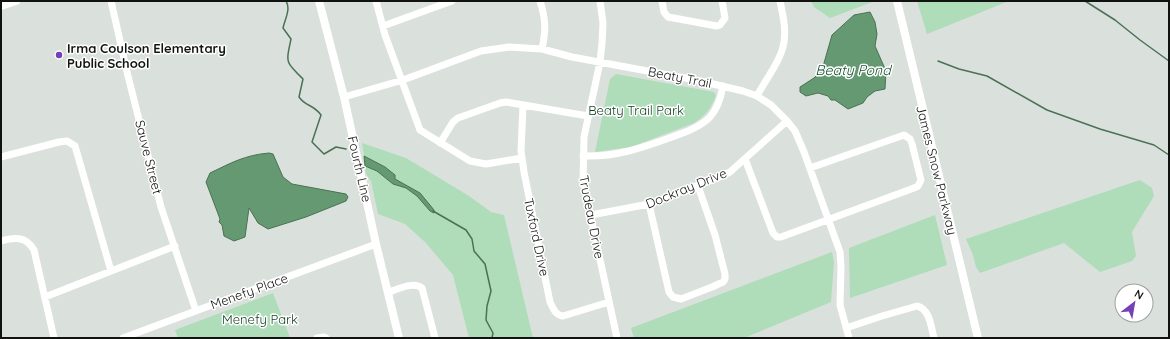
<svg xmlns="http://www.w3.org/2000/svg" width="1170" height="339" font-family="Quicksand,sans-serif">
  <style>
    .green { fill: #afdcb9 }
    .water { fill: #649972; stroke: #4b7155 }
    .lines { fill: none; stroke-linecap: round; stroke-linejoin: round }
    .stream { stroke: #4b7155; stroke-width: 1.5 }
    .minor { stroke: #fff; stroke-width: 7 }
    .major { stroke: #fff; stroke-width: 8 }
    .poi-dot { fill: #7540b7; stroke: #fff; stroke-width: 1.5 }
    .labels { text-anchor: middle; stroke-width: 3; stroke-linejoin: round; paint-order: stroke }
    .poi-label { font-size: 13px; font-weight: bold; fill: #111311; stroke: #fff; text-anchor: start }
    .street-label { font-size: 13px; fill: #111311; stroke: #fff }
    .park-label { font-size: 13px; fill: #113a1f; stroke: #fff }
    .water-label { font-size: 14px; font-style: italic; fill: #15512b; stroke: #fff }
  </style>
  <rect width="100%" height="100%" fill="#dae1dc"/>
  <path class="green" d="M811,1H875L830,18L814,7Z
    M917,1H1009L927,34Z
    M616,74L714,92L716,96C711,108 705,116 694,123L631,147L595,152L610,79Z
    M362,143L406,158L469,196L491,212L504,215L533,338H469L453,275L425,242L405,224L378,214L371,181L366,174L365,166L377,171L393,184L406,188L417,196L430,211L420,193L395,179L385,167L364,156Z
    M1140,180L1152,188L1154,196L1132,232L1136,256L1132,261L1100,272L1064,243L980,273L976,267L973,255L966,239Z
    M935,215L947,265L850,298L849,248Z
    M832,252L834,262L831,302L744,338H634L631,328Z
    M273,293L290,338H178L175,330Z"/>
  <path class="water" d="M870,12L875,22L877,34L875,46L886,71L885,89L875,91L867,97L863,103L848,109L835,100H831L828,96L818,93L806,96L800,92V87L814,78L822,70L832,35L854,15Z
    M269,153L273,154L283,177L292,184L346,194L348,197L346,201L306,217L268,229L258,223L249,208L245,237L234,241L224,236L222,225L219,222L220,219L206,182L210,173C231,163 245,155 269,153Z
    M364,156L385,167L395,175V179L420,193L434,210V213L430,211L417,196L406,188L393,184L377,171L365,166Z"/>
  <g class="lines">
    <path class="stream" d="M286,1C291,9 285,19 283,28L291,39C286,63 285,62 303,79L299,97C306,107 313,104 321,115L312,142L324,154L336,147L346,149
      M1085,1L1115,20L1140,40L1169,61
      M938,61L959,69L987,76L1047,110L1100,129L1154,145L1169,155
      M433,211L466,230L472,239L474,251L485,264L491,291L487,306L486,320L493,333L492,338"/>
    <path class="minor" d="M111,1L128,76L161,207L196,311
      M376,1L385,35L420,130L470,161L486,164L522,158
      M540,1C546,20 546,30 542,49
      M600,1L603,23L602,43L600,62L584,137L583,181L617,338
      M662,1L664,12L668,17L717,26L720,25L725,18L722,1
      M383,26L452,1
      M757,96C765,80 779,64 783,47C787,32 783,15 780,1
      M344,97L403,80L481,51L509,47L542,49L572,57L696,80L743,91L757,96L771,105L787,121L795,131L804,152L840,252L841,267L840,305L849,338
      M523,105L521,151L524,172L550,302C553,308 555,315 563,316L609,302
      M440,143L453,122L458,118L500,103L506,102L588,116
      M583,156C616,157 642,148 672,137C686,132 700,127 710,117C718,108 721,97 723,86
      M1,157L59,142L67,141L75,146L111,271
      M745,159L773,233L777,237H781L914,188L918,186L921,180L912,144L910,139L904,135L810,168
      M649,204L669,292L673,297L681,299L712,287L723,282L725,279V274L715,235L698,186
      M591,215L649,204L717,178L730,172L787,121
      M1,241C14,237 26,236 34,250L54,338
      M389,292C398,289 414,281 422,288L435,338
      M45,297L175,246
      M846,328L882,316L917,306C930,309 931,327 934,338
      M123,338L376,244
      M317,338L324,337L326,338"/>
    <path class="major" d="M319,1L344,97L376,244L399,338
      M897,1L978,338
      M1,6L16,1"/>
  </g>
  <circle class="poi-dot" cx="59" cy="55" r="4"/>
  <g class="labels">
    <g class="poi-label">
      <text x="67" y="53">Irma Coulson Elementary<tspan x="67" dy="15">Public School</tspan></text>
    </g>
    <g class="street-label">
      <text transform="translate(680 77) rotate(11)" y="5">Beaty Trail</text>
      <text transform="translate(149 157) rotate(76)" y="5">Sauve Street</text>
      <text transform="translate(360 169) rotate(77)" y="5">Fourth Line</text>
      <text transform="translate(937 170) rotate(76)" y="5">James Snow Parkway</text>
      <text transform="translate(686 188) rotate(-22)" y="5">Dockray Drive</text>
      <text transform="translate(592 217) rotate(79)" y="5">Trudeau Drive</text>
      <text transform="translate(537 237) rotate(78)" y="5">Tuxford Drive</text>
      <text transform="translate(249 291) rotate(-20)" y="5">Menefy Place</text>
    </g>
    <g class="park-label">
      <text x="636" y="115">Beaty Trail Park</text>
      <text x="260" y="324">Menefy Park</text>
    </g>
    <g class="water-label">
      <text x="853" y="75">Beaty Pond</text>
    </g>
  </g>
  <rect width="1170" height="339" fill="none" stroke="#111311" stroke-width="4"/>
  <g transform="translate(1134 303) rotate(31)"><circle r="19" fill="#ffffff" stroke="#a0a1a0"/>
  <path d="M0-3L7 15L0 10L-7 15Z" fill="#7540b7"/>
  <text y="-6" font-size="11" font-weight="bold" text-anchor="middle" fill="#111311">N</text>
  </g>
</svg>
